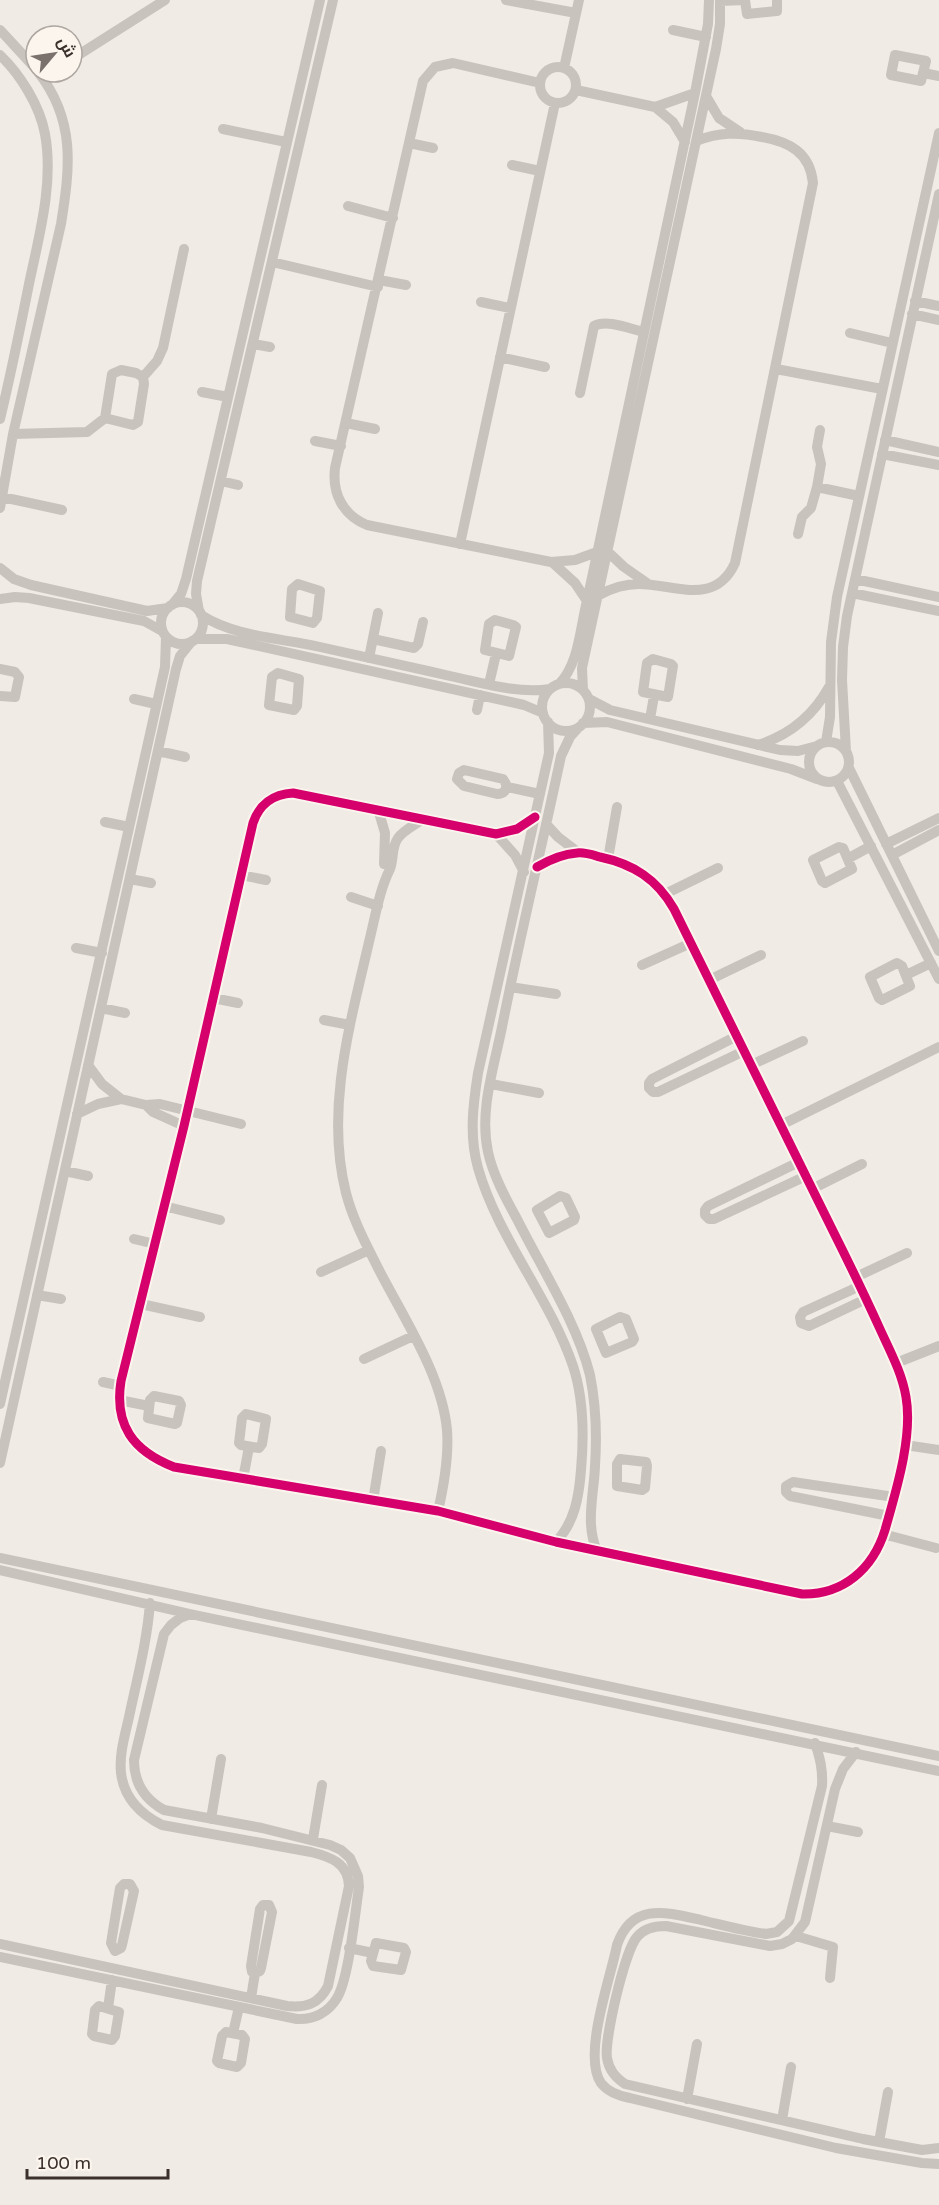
<svg xmlns="http://www.w3.org/2000/svg" width="939" height="2205" font-family="'Varela Round',Cairo,sans-serif">
  <style>
    .lines { fill: none; stroke-linecap: round; stroke-linejoin: round }
    .street { stroke: #c9c3be; stroke-width: 10 }
    .cycleway-casing { stroke: #fbf5ee; stroke-width: 13 }
    .cycleway { stroke: #d6006c; stroke-width: 9 }
  </style>
  <rect width="100%" height="100%" fill="#f0ebe5"/>
  <g class="lines">
    <path class="street" d="M506,0L576,13
      M745,0L747,14L777,11V0
      M720,1L745,0
      M0,30L36,69
      M673,30L706,37
      M0,55C20,74 40,106 45,134C54,183 39,236 29,284C20,329 11,374 0,419
      M895,55L926,61L921,81L891,75Z
      M72,59L165,0
      M540 85a18 18 0 1 1 36 0a18 18 0 1 1-36 0Z
      M564,68L579,0
      M924,73L939,76
      M540,83L453,63L435,67L423,81L335,468C332,494 343,515 367,525L551,562L575,560L597,552
      M576,90L655,107L673,122L685,142
      M706,96L719,118L740,132
      M655,107L695,93
      M223,129L286,142
      M409,143L433,148
      M512,165L540,171
      M348,206L393,218
      M272,262L378,287
      M379,280L406,285
      M915,301L939,306
      M481,302L510,308
      M912,314L939,320
      M850,333L892,343
      M253,344L270,347
      M500,357L545,367
      M776,369L882,389
      M143,377L157,361L163,348L184,249
      M202,392L228,397
      M580,393L594,326C607,319 630,329 644,332
      M346,423L375,429
      M13,434L87,432L105,418L112,374L121,370L136,373L143,377L144,384L138,422L133,425L105,418
      M885,440L939,452
      M315,441L341,446
      M882,454L939,465
      M221,481L238,485
      M817,487L859,496
      M2,497L62,510
      M0,508L13,434L61,224C70,168 76,120 38,72
      M798,534L802,517L811,508L817,487L821,464L817,447L820,430
      M460,544L555,103
      M608,552L624,567L647,583
      M552,562L575,583L587,601
      M0,568L14,579L31,585L147,611L168,608
      M855,579L939,597
      M298,584L320,591L317,618L313,623L290,617L292,589Z
      M852,593L939,611
      M599,595C612,588 625,584 639,584C674,584 715,607 735,563L813,183C810,152 789,142 762,137C738,132 719,132 696,141
      M0,599L15,597L29,598L144,621L162,631
      M161 623a21 21 0 1 1 42 0a21 21 0 1 1-42 0Z
      M172,605L181,594L186,579L320,0
      M199,611L196,594L197,581L333,0
      M201,615C235,637 281,638 320,647C364,657 407,666 450,676C483,683 517,694 550,689
      M495,620L513,625L516,627L509,656L485,650L489,624Z
      M196,639H227L524,705L543,713
      M373,639L414,648L418,644L423,622
      M369,658L378,613
      M653,659L671,664L673,666L668,697L643,692L647,663Z
      M0,669L15,672L19,677L15,697L0,696
      M278,673L299,679L297,706L294,710L269,705L272,677Z
      M542 707a24 24 0 1 1 48 0a24 24 0 1 1-48 0Z
      M489,684L496,654
      M559,684C579,664 580,628 587,601L695,93L708,24L709,0
      M583,690L582,668L716,49L720,24V0
      M134,699L156,704
      M589,699L610,710L780,750L798,751L817,746
      M477,710L480,695
      M650,719L654,696
      M548,722L549,753L478,1073C473,1105 469,1136 478,1168C498,1238 550,1298 573,1366C584,1399 584,1436 581,1470C579,1496 575,1522 556,1542
      M583,723L607,722L791,769L817,779
      M579,727L570,737L561,756C542,846 520,936 502,1027C494,1067 479,1111 488,1152C493,1175 506,1199 517,1219C541,1267 577,1323 590,1375C596,1405 597,1436 595,1466C594,1494 585,1524 597,1551
      M809 762a20 20 0 1 1 40 0a20 20 0 1 1-40 0Z
      M826,742L830,717L831,642L837,597L939,133
      M758,745C790,735 813,716 829,687
      M158,751L185,757
      M846,751L842,680L843,647L847,616L939,194
      M849,768L939,951
      M464,770L503,779L506,784C507,790 504,794 497,794L464,786L457,779L459,773Z
      M837,781L939,979
      M507,787L540,794
      M378,809L385,833L384,864
      M535,817L517,829L496,834L293,793C273,794 259,805 253,823L184,1126L121,1381C114,1425 133,1451 174,1467L438,1511L556,1542L802,1594C843,1595 873,1569 885,1530C896,1491 913,1437 906,1397C902,1373 890,1351 880,1329C865,1296 849,1263 833,1231C780,1124 727,1016 674,909C657,879 633,864 600,857C593,855 584,852 577,853C563,854 549,860 537,867
      M423,819C415,825 404,830 398,838C391,848 394,859 390,869C379,891 375,918 369,942C350,1024 325,1110 346,1193C353,1220 366,1244 378,1268C403,1317 442,1375 447,1430C449,1457 444,1485 438,1511
      M105,822L129,827
      M546,824L558,837L579,853
      M496,834L515,855L524,872
      M886,844L939,818
      M839,847L843,848L852,869L825,883L822,881L813,860Z
      M892,855L939,830
      M849,858L871,846
      M608,859L617,807
      M241,875L266,880
      M130,879L151,883
      M665,894L718,868
      M351,897L378,906
      M76,948L102,953
      M897,963L902,966L910,986L882,1000L879,998L870,977Z
      M642,965L691,943
      M906,975L931,963
      M709,980L761,955
      M510,987L556,994
      M213,998L238,1003
      M101,1008L125,1013
      M324,1020L350,1025
      M737,1036L652,1079L649,1083V1088L653,1092H658L744,1051
      M88,1065L102,1084L121,1099
      M751,1065L803,1041
      M491,1084L539,1093
      M146,1105L153,1112L184,1126
      M77,1114L98,1104L121,1099L146,1105L160,1104L241,1124
      M781,1125L939,1047
      M799,1162L708,1206L705,1210V1215L709,1219H714L806,1176
      M65,1171L88,1176
      M812,1189L862,1164
      M560,1196L566,1198L575,1217L574,1220L549,1233L537,1210Z
      M164,1206L220,1220
      M134,1239L155,1244
      M321,1272L369,1250
      M856,1277L907,1253
      M860,1286L803,1312L800,1317L801,1323L809,1326L866,1299
      M37,1295L61,1299
      M141,1304L200,1317
      M620,1317L626,1319L634,1339L632,1342L606,1353L596,1329Z
      M364,1359L413,1336
      M896,1363L939,1346
      M103,1382L121,1386
      M154,1396L179,1401L181,1405L177,1423L175,1424L148,1418L150,1400Z
      M119,1400L149,1406
      M0,1404L165,667L166,637
      M246,1414L266,1419L262,1444L259,1448L241,1445L239,1443L242,1418Z
      M905,1445L939,1450
      M620,1459L646,1462L647,1466L645,1488L642,1490L617,1486V1464Z
      M0,1463L176,669L180,656L192,641
      M243,1479L249,1447
      M373,1501L381,1451
      M889,1516L790,1496L786,1492V1486L793,1482L894,1497
      M883,1534L936,1548
      M0,1558L939,1756
      M0,1570L190,1614L939,1771
      M815,1743C820,1758 823,1770 822,1786L789,1921L777,1932L766,1934C744,1931 722,1925 701,1920C666,1912 632,1902 617,1945C611,1977 582,2055 601,2083C608,2092 619,2096 630,2098L836,2148L922,2163L939,2164
      M856,1752L843,1769L835,1789L805,1922L792,1939L782,1944L770,1946L666,1926C655,1926 644,1928 637,1937C625,1950 604,2040 607,2058C609,2070 615,2077 625,2084L863,2139L922,2150L939,2148
      M211,1819L221,1759
      M827,1826L858,1832
      M313,1839L322,1785
      M124,1884H130L134,1891L122,1945L121,1948L115,1951L111,1943L120,1888Z
      M263,1905H269L272,1912L261,1968L260,1971L255,1973L252,1972L251,1966L260,1909Z
      M796,1936L833,1947L830,1978
      M376,1943L404,1948L406,1952L401,1970L373,1966L371,1961Z
      M0,1944L287,2006C306,2008 319,2004 328,1986L349,1886C348,1863 331,1857 311,1852L162,1825C140,1814 124,1798 121,1773C119,1754 125,1735 129,1717C137,1679 147,1642 150,1603
      M349,1948L373,1953
      M0,1957L297,2019C313,2020 328,2013 337,1998C349,1978 355,1913 359,1887L358,1876L350,1858L341,1850L330,1845L262,1828L164,1810C144,1799 134,1783 134,1760L164,1634L171,1625L180,1618L190,1614
      M251,1998L255,1973
      M99,2006L119,2012L115,2036L112,2040L94,2036L92,2034L95,2010Z
      M108,2008L112,1980
      M226,2032L242,2035L245,2039L241,2063L237,2067L219,2063L217,2061L222,2036Z
      M233,2033L239,2007
      M687,2099L697,2044
      M782,2120L791,2067
      M879,2142L888,2092"/>
    <g class="cycleway-casing">
      <path id="cycleway" d="M535,817L517,829L496,834L293,793C273,794 259,805 253,823L184,1126L121,1381C114,1425 133,1451 174,1467L438,1511L556,1542L802,1594C843,1595 873,1569 885,1530C896,1491 913,1437 906,1397C902,1373 890,1351 880,1329C865,1296 849,1263 833,1231C780,1124 727,1016 674,909C657,879 633,864 600,857C593,855 584,852 577,853C563,854 549,860 537,867"/>
    </g>
    <use href="#cycleway" class="cycleway"/>
  </g>
  <g transform="translate(54 54) rotate(61)"><circle r="28" fill="#fbf5ee" stroke="#aea6a0" stroke-width="1.5"/>
  <path d="M0-4.5L10 22L0 15L-10 22Z" fill="#7a716c"/>
  <text y="-9" font-size="16" font-weight="bold" text-anchor="middle" fill="#3b302b">ش</text>
  </g>
  <path d="M27 2169v9h141v-9" fill="none" stroke="#3b302b" stroke-width="3"/>
  <text x="36" y="2169" font-size="18" fill="#3b302b" stroke="#fbf5ee" stroke-width="4.5" paint-order="stroke">100 m</text>
</svg>
